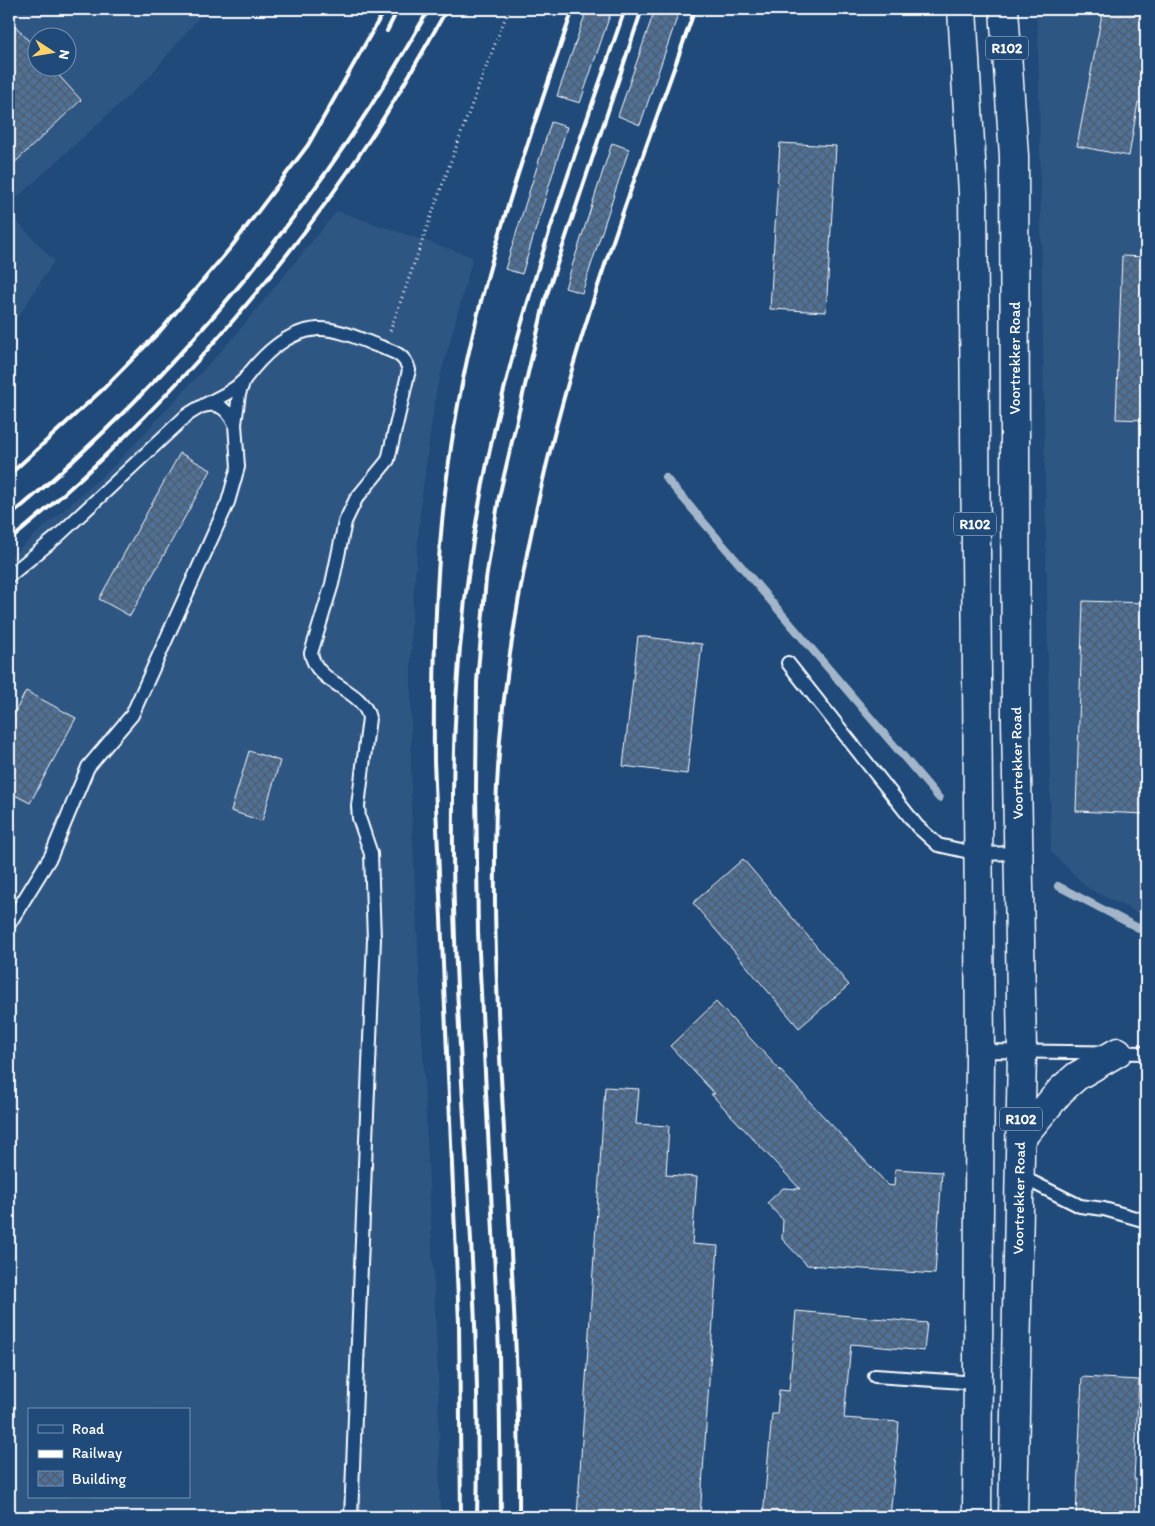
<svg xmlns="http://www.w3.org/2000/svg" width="1155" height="1526" font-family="Itim,sans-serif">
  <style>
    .built { fill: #2e5683; fill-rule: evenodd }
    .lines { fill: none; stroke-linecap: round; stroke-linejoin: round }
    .stream { stroke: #a3b5c8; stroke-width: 8 }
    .building { fill: url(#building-cross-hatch); stroke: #fff }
    .lane-casing { stroke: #fff; stroke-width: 16 }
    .primary-casing { stroke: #fff; stroke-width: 31 }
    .path { stroke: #fff; stroke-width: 3; stroke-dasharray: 1 4; stroke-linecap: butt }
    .lane { stroke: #1f4a7a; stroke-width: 12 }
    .primary { stroke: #1f4a7a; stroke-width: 28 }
    .rail { stroke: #fff; stroke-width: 4 }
    .labels { text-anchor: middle; stroke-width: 4.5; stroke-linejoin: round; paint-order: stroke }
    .shield { fill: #1f4a7a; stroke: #bcc9d7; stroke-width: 1 }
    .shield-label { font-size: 14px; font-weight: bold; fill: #fff }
    .street-label { font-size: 15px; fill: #fff; stroke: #1f4a7a }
  </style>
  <defs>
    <pattern id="building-cross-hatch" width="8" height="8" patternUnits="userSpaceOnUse" patternTransform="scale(1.25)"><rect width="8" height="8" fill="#507197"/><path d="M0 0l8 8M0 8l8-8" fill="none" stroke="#4e5b6a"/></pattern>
  </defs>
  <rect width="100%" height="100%" fill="#1f4a7a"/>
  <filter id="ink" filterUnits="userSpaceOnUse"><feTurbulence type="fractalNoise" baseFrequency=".02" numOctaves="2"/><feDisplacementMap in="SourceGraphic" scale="10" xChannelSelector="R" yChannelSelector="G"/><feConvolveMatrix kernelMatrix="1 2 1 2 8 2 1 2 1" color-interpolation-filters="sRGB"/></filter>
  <g filter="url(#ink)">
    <path class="built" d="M9,9H206L150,76L9,205ZM38,38H68V68H38Z
      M1035,9H1146V917L1088,888L1051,852L1038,33Z
      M337,211L473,257L436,392L421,502L411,627V801L438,1374L440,1517H9V558L116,464L233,338ZM29,1410H189V1497H29Z
      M9,213L54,261L9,331Z"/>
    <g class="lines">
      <path class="stream" d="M665,477L939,798
        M1058,886L1146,932"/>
    </g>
    <path class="building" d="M587,9H612L580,103L557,96Z
      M655,9H680L640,125L618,116Z
      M1103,9H1123L1146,13V104L1138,102L1129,156L1077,146Z
      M9,19L38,51V68H52L81,100L9,168Z
      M551,122L567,127L522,274L505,269Z
      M612,143L629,149L582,293L565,288Z
      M780,143L836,146L826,312L770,309Z
      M1122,256L1146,257V420L1116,419Z
      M180,453L211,470L130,616L99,599Z
      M1083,601L1146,603V814L1076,811Z
      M638,636L702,644L687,774L623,766Z
      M26,691L76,718L30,803L9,792V723Z
      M249,751L280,761L262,821L231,811Z
      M743,859L849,985L799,1028L693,903Z
      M716,1002L888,1185L894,1186L895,1169L942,1172L935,1274L807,1265L782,1239L783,1220L767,1203L783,1188L800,1189L711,1094H715L670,1046Z
      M605,1087L639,1089L636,1124L669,1126L666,1175L697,1177L692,1244L718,1246L700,1517H577Z
      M796,1311L927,1323L924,1351L851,1344L844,1418L899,1422L890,1517H763L772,1414H777L779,1390L789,1391Z
      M1082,1377L1139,1380L1134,1479H1136L1135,1517H1076Z"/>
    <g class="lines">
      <g class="lane-casing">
        <path id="lane" d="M244,380C262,356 286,331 318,329C337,328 360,339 378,346C392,351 405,354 409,370L388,460L356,499L345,522L332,584L311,653C316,685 363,688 369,718L358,806L359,818L371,854L374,939L351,1517
          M203,406C219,401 228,410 235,424
          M9,576L58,536L186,416C204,402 228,397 244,380L239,394L235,424L238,467L228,502L132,715L88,767L51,856L9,924
          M788,663L917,826L938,845L978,854L1019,853
          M980,1051L1146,1053
          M1020,1176L1080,1206L1104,1209L1146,1221
          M875,1376L978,1383"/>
      </g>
      <g class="primary-casing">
        <path id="primary" d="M962,9L973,193L975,425L980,1051L977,1517
          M1004,9L1014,156L1016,720L1022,1052L1013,1517
          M1021,1138L1061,1090L1077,1076L1118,1052"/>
      </g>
      <path class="path" d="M390,331C429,223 466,115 509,9"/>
      <use href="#lane" class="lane"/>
      <use href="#primary" class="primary"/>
      <path class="rail" d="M387,31L398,9
        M9,475L101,391L161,330L232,246L308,145L385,9
        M9,517C179,375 321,202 429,9
        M9,541C147,427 271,289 370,139C398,97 422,53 447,9
        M461,1517L459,1322L434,761C433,648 436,534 455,422C479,280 527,144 573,9
        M477,1517C484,1246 441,973 456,702C462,599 477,497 502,398C534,266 581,137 625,9
        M501,1517L499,1352L478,932L476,789L477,682L486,579L499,497L545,300L642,9
        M519,1517C520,1371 509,1224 501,1077C495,954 490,830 503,707C514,612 532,519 556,427C593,285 647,147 695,9"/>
    </g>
  </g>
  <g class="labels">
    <g class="shield">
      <rect x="986" y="36.5" width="42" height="23" rx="4"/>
      <rect x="954" y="512.5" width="42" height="23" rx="4"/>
      <rect x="1000" y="1107.5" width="42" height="23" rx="4"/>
    </g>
    <g class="shield-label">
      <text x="1007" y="53">R102</text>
      <text x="975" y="529">R102</text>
      <text x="1021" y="1124">R102</text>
    </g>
    <g class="street-label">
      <text transform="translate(1015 358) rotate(-90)" y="5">Voortrekker Road</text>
      <text transform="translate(1017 763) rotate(-91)" y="5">Voortrekker Road</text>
      <text transform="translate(1019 1198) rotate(-89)" y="5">Voortrekker Road</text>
    </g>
  </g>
  <rect width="1155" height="1526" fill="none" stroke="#1f4a7a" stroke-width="30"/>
  <rect x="15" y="15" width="1125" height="1496" fill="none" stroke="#fff" stroke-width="2" filter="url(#ink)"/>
  <rect x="28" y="1408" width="162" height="90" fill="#1f4a7a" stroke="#7992af"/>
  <rect x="38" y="1425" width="25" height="8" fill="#1f4a7a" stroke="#7992af"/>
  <text x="72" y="1434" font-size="15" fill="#ffffff">Road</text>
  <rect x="38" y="1450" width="25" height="8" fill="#ffffff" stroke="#7992af"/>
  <text x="72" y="1458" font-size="15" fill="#ffffff">Railway</text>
  <rect x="38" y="1471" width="25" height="15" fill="url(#building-cross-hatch)" stroke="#7992af"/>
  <text x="72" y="1484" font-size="15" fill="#ffffff">Building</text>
  <g transform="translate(52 52) rotate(102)"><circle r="24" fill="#1f4a7a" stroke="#7992af"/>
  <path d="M0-4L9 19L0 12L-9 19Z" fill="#ffd166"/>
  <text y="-8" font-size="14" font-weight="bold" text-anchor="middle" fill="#ffffff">N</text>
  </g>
</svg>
